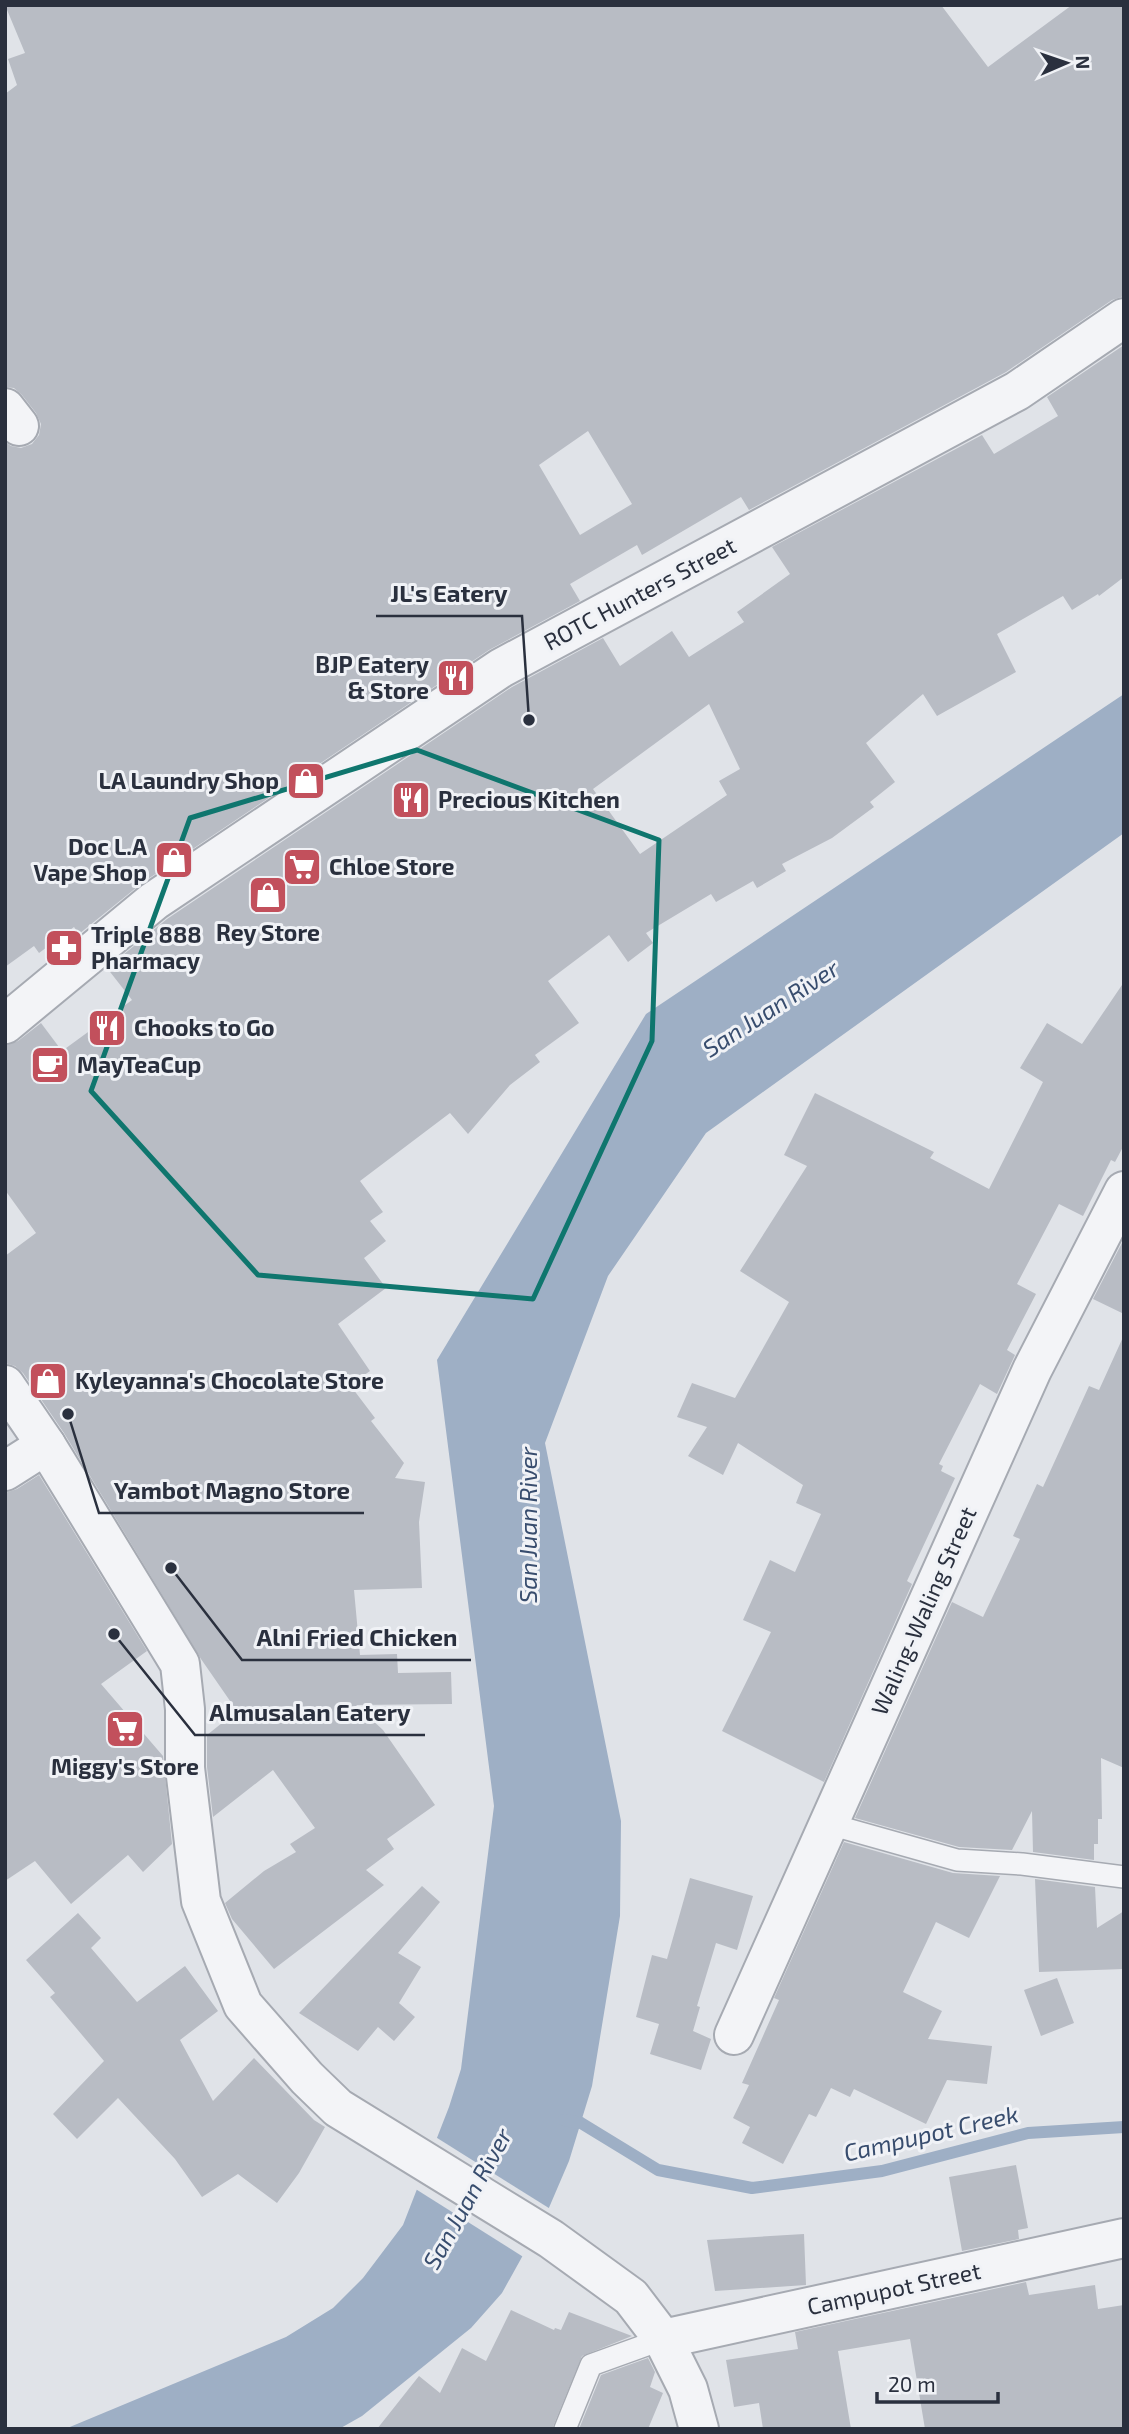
<svg xmlns="http://www.w3.org/2000/svg" width="1129" height="2434" font-family="'Exo 2',sans-serif">
  <style>
    .water { fill: #9eafc5 }
    .pier { fill: #e0e3e8 }
    .lines { fill: none; stroke-linecap: round; stroke-linejoin: round }
    .stream { stroke: #9eafc5; stroke-width: 12 }
    .building { fill: #b8bcc4; fill-rule: evenodd }
    .service-casing { stroke: #a6aab2; stroke-width: 24 }
    .minor-casing { stroke: #a6aab2; stroke-width: 42 }
    .tertiary-casing { stroke: #a6aab2; stroke-width: 42 }
    .service { stroke: #f3f4f7; stroke-width: 21 }
    .minor { stroke: #f3f4f7; stroke-width: 38 }
    .tertiary { stroke: #f3f4f7; stroke-width: 38 }
    .marked { fill: none; stroke: #0f766e; stroke-width: 5; stroke-linejoin: round }
    .labels { text-anchor: middle; stroke-width: 6; stroke-linejoin: round; paint-order: stroke }
    .street-label { font-size: 23px; fill: #2a303e; stroke: #f0f2f6 }
    .poi-label { font-size: 23px; font-weight: bold; fill: #2a303e; stroke: #f0f2f6; text-anchor: start }
    .water-label { font-size: 24px; font-style: italic; fill: #384d6e; stroke: #f0f2f6 }
    .leader { fill: none; stroke: #2a303e; stroke-width: 2.5 }
    .callout-dot { fill: #2a303e; stroke: #f0f2f6; stroke-width: 2.5 }
    .callout-label { font-size: 24px; text-anchor: middle; font-weight: bold; fill: #2a303e; stroke: #f0f2f6; stroke-width: 6; stroke-linejoin: round; paint-order: stroke }
  </style>
  <rect width="100%" height="100%" fill="#e0e3e8"/>
  <path class="water" d="M1124,694V833L706,1133L608,1276L545,1443L621,1821L620,1916L592,2086L569,2161L548,2210L502,2293L471,2328L362,2416L339,2429H65L286,2337L333,2308L363,2278L403,2225L449,2107L461,2069L494,1806L437,1360L646,1014Z"/>
  <path class="pier" d="M434,2136L552,2210L525,2258L414,2188Z"/>
  <g class="lines">
    <path class="stream" d="M564,2120L581,2123L658,2170L752,2188L882,2171L1028,2133L1124,2127"/>
  </g>
  <path class="building" d="M5,5H941L988,67L1072,5H1124V296L1112,300L1006,372L749,510L741,497L642,555L637,545L570,584L580,601L489,650L142,883L79,934L74,927L39,953L34,946L5,967V442L11,446L21,448L32,444L39,435L41,424L36,413L22,395L14,388L5,387V94L17,85L8,59L25,53ZM588,431L632,504L580,535L539,465Z
    M1124,345V577L1099,596L1098,594L1072,610L1063,596L997,634L1016,672L937,716L923,694L866,743L895,782L870,802L874,807L832,838L782,864L786,871L757,888L753,881L716,902L711,894L646,933L653,943L628,962L609,935L548,981L579,1023L535,1055L540,1062L510,1085L468,1134L450,1113L360,1181L383,1212L370,1221L386,1241L364,1258L386,1288L338,1324L370,1371L350,1385L375,1418L371,1421L404,1463L395,1478L425,1482L419,1522L422,1588L354,1590L360,1655L397,1654L398,1673L451,1672L452,1704L356,1705L383,1730L435,1805L387,1839L394,1849L366,1870L384,1885L274,1969L232,1919L225,1903L264,1871L296,1852L290,1844L315,1828L273,1770L213,1817L207,1767V1735L237,1711L201,1659L64,1433L23,1373L15,1366L5,1363V1256L36,1233L5,1190V1045L18,1041L41,1023L62,1051L132,1000L107,968L167,919L512,687L603,638L620,666L672,631L689,657L744,622L737,612L790,574L772,547L982,435L994,454L1058,416L1047,397ZM709,704L740,769L719,781L727,795L640,854L593,789Z
    M1124,982V1145L1115,1162L1111,1160L1083,1216L1059,1204L1017,1284L1036,1294L1007,1350L1015,1355L997,1394L980,1384L939,1464L943,1466L941,1471L955,1478L907,1581L912,1584L824,1782L722,1731L771,1632L743,1620L770,1560L795,1572L821,1514L796,1503L803,1485L738,1443L723,1475L688,1456L707,1427L677,1417L692,1383L735,1398L789,1302L740,1271L807,1166L784,1155L815,1093L934,1152L930,1158L989,1189L1043,1082L1020,1068L1047,1023L1082,1044Z
    M1124,1239V1314L1093,1299Z
    M1124,1335V1768L1101,1758L1102,1819H1098V1844H1094V1860L1033,1852L1032,1811L1012,1850L959,1847L855,1818L952,1602L983,1617L1020,1539L1013,1536L1037,1484L1043,1487L1089,1386L1099,1390Z
    M39,1475L147,1651L101,1684L163,1756L172,1844L143,1872L128,1855L71,1904L35,1861L5,1881V1493L17,1489Z
    M844,1842L953,1873L1000,1876L969,1938L936,1922L903,1992L942,2011L928,2039L992,2046L987,2084L947,2080L926,2124L854,2089L850,2097L831,2088L816,2117L809,2114L783,2164L742,2143L750,2127L733,2118L749,2085L742,2083L779,2000L774,1998Z
    M690,1878L753,1896L737,1950L716,1943L697,2006L700,2007L693,2031L711,2039L701,2070L650,2054L659,2024L636,2017L652,1955L667,1959Z
    M1035,1879L1095,1887L1097,1928L1124,1911V1969L1039,1972Z
    M422,1886L440,1902L398,1953L421,1967L399,2003L415,2017L394,2041L378,2027L358,2051L299,2013Z
    M78,1913L101,1938L91,1948L137,2002L185,1966L218,2011L180,2040L213,2101L254,2058L314,2120L325,2127L299,2173L277,2203L238,2174L202,2197L175,2159L118,2098L77,2139L53,2114L104,2061L50,1997L55,1993L26,1960Z
    M1057,1978L1074,2023L1041,2036L1024,1990Z
    M1016,2165L1028,2228L1018,2230L1019,2239L962,2251L949,2177Z
    M804,2234L806,2285L715,2291L707,2240Z
    M1026,2282L1029,2295L1095,2285L1098,2309L1124,2305V2429H925L910,2339L838,2351L851,2429H763L759,2403L734,2407L726,2360L798,2349L795,2332Z
    M511,2310L554,2330L555,2328L561,2330L569,2312L632,2336L582,2356L552,2429H377L419,2376L440,2393L462,2348L486,2361Z
    M648,2358L655,2372L650,2387L663,2393L648,2429H579L601,2375Z"/>
  <g class="lines">
    <g class="service-casing">
      <path id="service" d="M829,1824L957,1860L1022,1864L1124,1877
        M565,2429L591,2365L663,2339"/>
    </g>
    <g class="minor-casing">
      <path id="minor" d="M5,408L19,426
        M5,1024L154,901L501,668L1017,391L1124,318
        M5,1471L46,1445
        M734,2035L1032,1370L1124,1191
        M663,2339L1124,2238"/>
    </g>
    <g class="tertiary-casing">
      <path id="tertiary" d="M5,1385L46,1445L180,1664L185,1709V1768L201,1901L243,2005L307,2078L338,2108L551,2239L631,2297L663,2339L688,2389L699,2429"/>
    </g>
    <use href="#service" class="service"/>
    <use href="#minor" class="minor"/>
    <use href="#tertiary" class="tertiary"/>
  </g>
  <path class="marked" d="M417,750L659,840L652,1041L533,1299L258,1275L91,1091L190,818Z"/>
  <defs>
    <g id="restaurant-square" transform="scale(2.0125)"><rect x="-9" y="-9" width="18" height="18" rx="4" fill="#c2505c" stroke="#f0f2f6"/><path d="M-5-6h1v4h1v-4h1v4h1v-4h1v5L-1.5 .5V6h-2V.5L-5-1ZM5-6V6H3V1.5H1.5Q1.5-4 5-6Z" fill="#fff"/></g>
    <g id="shop-square" transform="scale(2.0125)"><rect x="-9" y="-9" width="18" height="18" rx="4" fill="#c2505c" stroke="#f0f2f6"/><path d="M-5-2.5h2.3a2.7 3.5 0 0 1 5.4 0H5L5.5 6h-11ZM-1.5-2.5h3a1.5 2.3 0 0 0-3 0Z" fill="#fff"/></g>
    <g id="supermarket-square" transform="scale(2.0125)"><rect x="-9" y="-9" width="18" height="18" rx="4" fill="#c2505c" stroke="#f0f2f6"/><path d="M-6-5.5h2.5l.6 2H6L4.5 2H-2.5L-4.4-4H-6ZM-1.5 3.2a1.3 1.3 0 1 0 .1 0ZM3 3.2a1.3 1.3 0 1 0 .1 0Z" fill="#fff"/></g>
    <g id="pharmacy-square" transform="scale(2.0125)"><rect x="-9" y="-9" width="18" height="18" rx="4" fill="#c2505c" stroke="#f0f2f6"/><path d="M-2-6h4v4h4v4h-4v4h-4v-4h-4v-4h4Z" fill="#fff"/></g>
    <g id="cafe-square" transform="scale(2.0125)"><rect x="-9" y="-9" width="18" height="18" rx="4" fill="#c2505c" stroke="#f0f2f6"/><path d="M-5.5-4.5H6V0H3Q3 3.5 0 3.5H-2.5Q-5.5 3.5-5.5 0ZM3-3.2v2h1.7v-2ZM-6 4.5H4V6H-6Z" fill="#fff"/></g>
  </defs>
  <g fill-rule="evenodd">
    <use href="#restaurant-square" x="456" y="678"/>
    <use href="#shop-square" x="306" y="781"/>
    <use href="#restaurant-square" x="411" y="800"/>
    <use href="#shop-square" x="174" y="860"/>
    <use href="#supermarket-square" x="302" y="867"/>
    <use href="#shop-square" x="268" y="895"/>
    <use href="#pharmacy-square" x="64" y="948"/>
    <use href="#restaurant-square" x="107" y="1028"/>
    <use href="#cafe-square" x="50" y="1065"/>
    <use href="#shop-square" x="48" y="1381"/>
    <use href="#supermarket-square" x="125" y="1729"/>
  </g>
  <g class="labels">
    <g class="street-label">
      <text transform="translate(640 594) rotate(-28)" y="8">ROTC Hunters Street</text>
      <text transform="translate(924 1611) rotate(-66)" y="8">Waling-Waling Street</text>
      <text transform="translate(894 2289) rotate(-12)" y="8">Campupot Street</text>
    </g>
    <g class="poi-label">
      <text x="429" y="673" text-anchor="end">BJP Eatery<tspan x="429" dy="26">&amp; Store</tspan></text>
      <text x="279" y="789" text-anchor="end">LA Laundry Shop</text>
      <text x="438" y="808">Precious Kitchen</text>
      <text x="147" y="855" text-anchor="end">Doc L.A<tspan x="147" dy="26">Vape Shop</tspan></text>
      <text x="329" y="875">Chloe Store</text>
      <text x="268" y="941" text-anchor="middle">Rey Store</text>
      <text x="91" y="943">Triple 888<tspan x="91" dy="26">Pharmacy</tspan></text>
      <text x="134" y="1036">Chooks to Go</text>
      <text x="77" y="1073">MayTeaCup</text>
      <text x="75" y="1389">Kyleyanna's Chocolate Store</text>
      <text x="125" y="1775" text-anchor="middle">Miggy's Store</text>
    </g>
    <g class="water-label">
      <text transform="translate(771 1009) rotate(-33)" y="8">San Juan River</text>
      <text transform="translate(529 1525) rotate(-90)" y="8">San Juan River</text>
      <text transform="translate(931 2134) rotate(-13)" y="8">Campupot Creek</text>
      <text transform="translate(468 2199) rotate(-61)" y="8">San Juan River</text>
    </g>
  </g>
  <path class="leader" d="M529 720L522 616H376M68 1414L99 1513H364M171 1568L242 1660H471M114 1634L195 1735H425"/>
  <g class="callout-dot">
    <circle cx="529" cy="720" r="7"/>
    <circle cx="68" cy="1414" r="7"/>
    <circle cx="171" cy="1568" r="7"/>
    <circle cx="114" cy="1634" r="7"/>
  </g>
  <g class="callout-label">
    <text x="449" y="602">JL's Eatery</text>
    <text x="232" y="1499">Yambot Magno Store</text>
    <text x="357" y="1646">Alni Fried Chicken</text>
    <text x="310" y="1721">Almusalan Eatery</text>
  </g>
  <rect width="1129" height="2434" fill="none" stroke="#2a303e" stroke-width="14"/>
  <g transform="translate(1066 63) rotate(88)" stroke="#f0f2f6" stroke-width="5" paint-order="stroke">
  <path d="M0-5L12 26L0 18L-12 26Z" fill="#2a303e"/>
  <text y="-10" font-size="19" font-weight="bold" text-anchor="middle" fill="#2a303e">N</text>
  </g>
  <path d="M877 2392v10h121v-10" fill="none" stroke="#2a303e" stroke-width="3.5"/>
  <text x="888" y="2392" font-size="21" fill="#2a303e" stroke="#f0f2f6" stroke-width="5" paint-order="stroke">20 m</text>
</svg>
